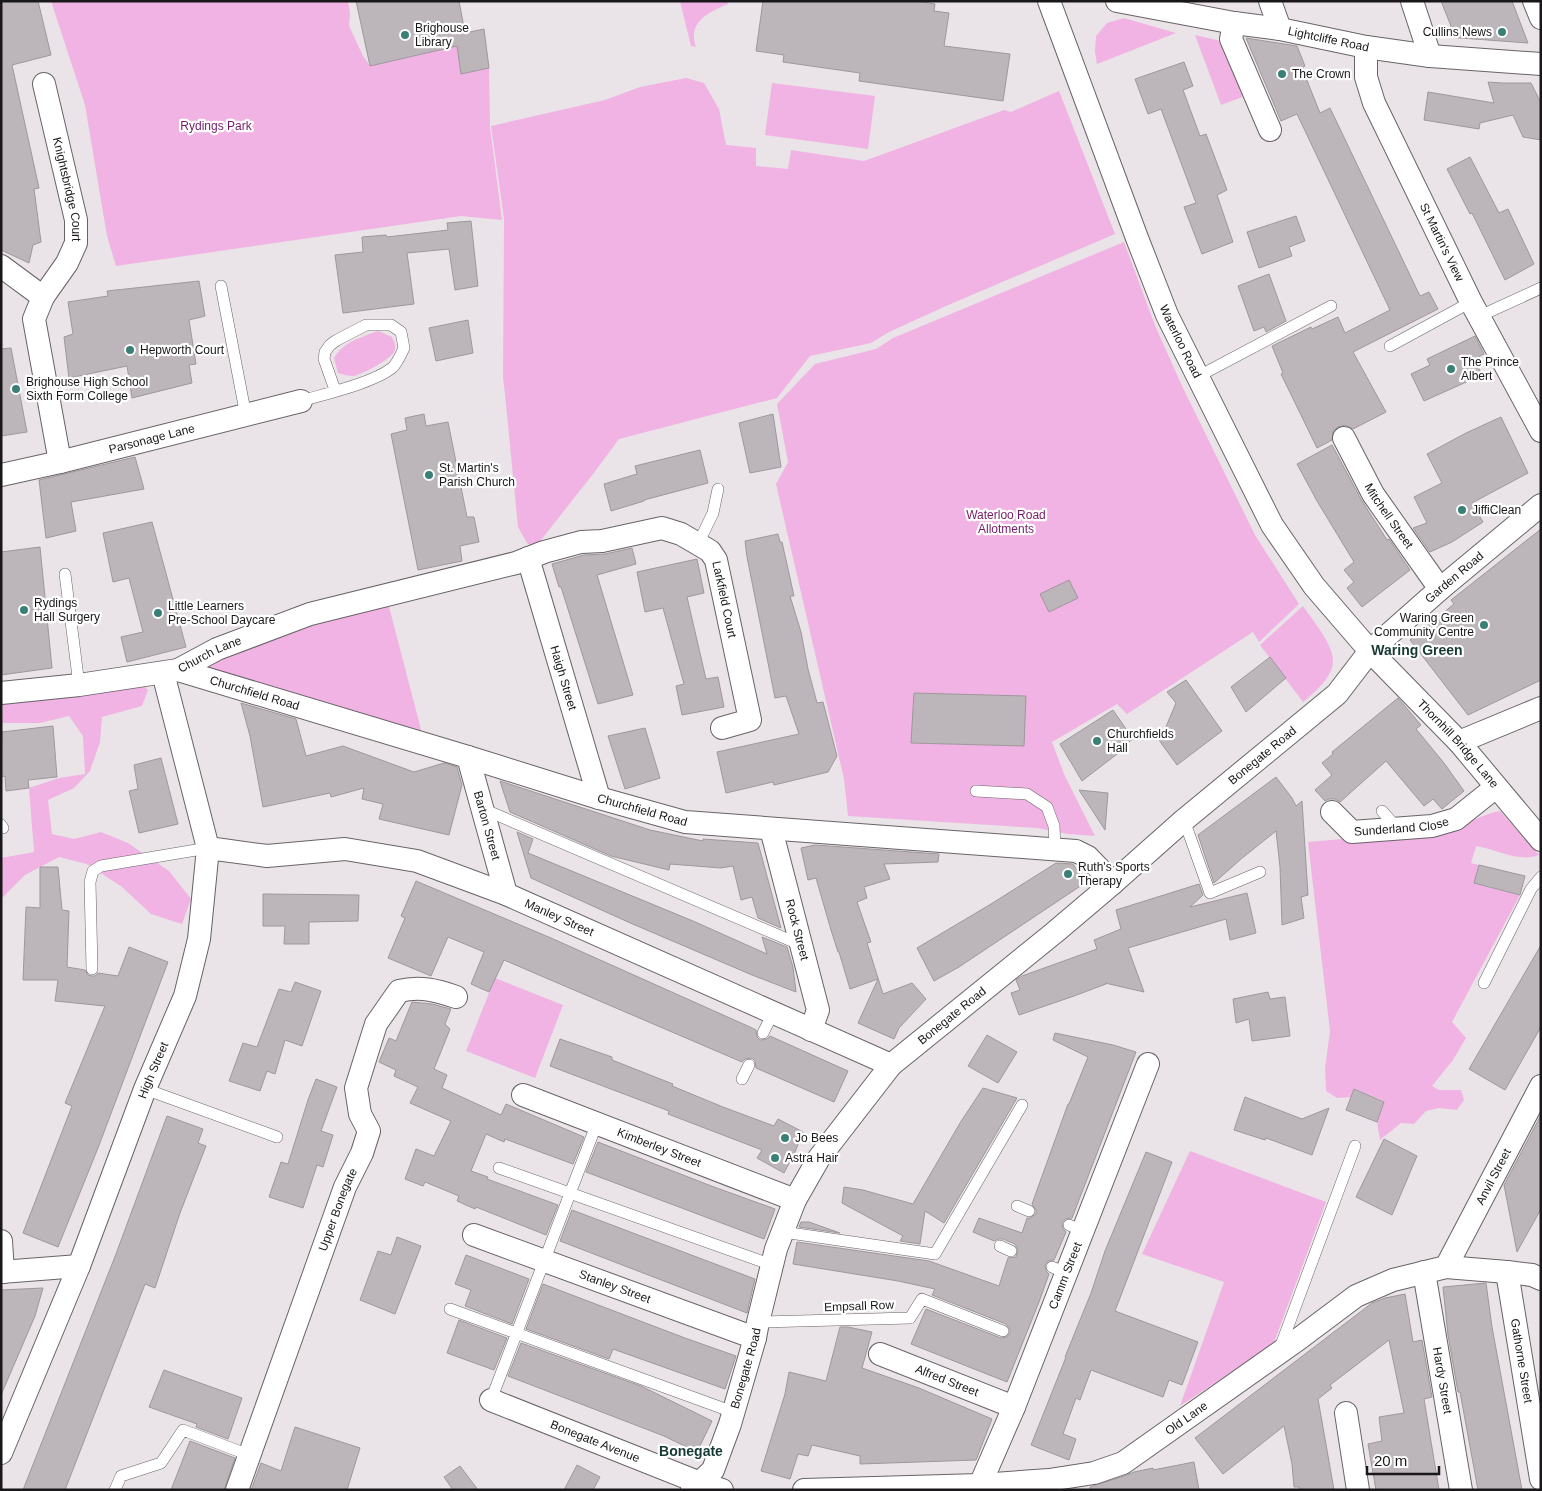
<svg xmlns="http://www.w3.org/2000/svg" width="1542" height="1491" font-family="Helvetica,sans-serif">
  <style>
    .green { fill: #f0b3e3 }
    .building { fill: #bcb6ba; stroke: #9e989d }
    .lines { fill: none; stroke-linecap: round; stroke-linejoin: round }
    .lane-casing { stroke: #696367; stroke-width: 12 }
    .street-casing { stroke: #696367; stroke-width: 24 }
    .lane { stroke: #fff; stroke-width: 11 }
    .street { stroke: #fff; stroke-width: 22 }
    .poi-dot { fill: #3a8077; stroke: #fff; stroke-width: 2 }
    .labels { text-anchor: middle; stroke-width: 4.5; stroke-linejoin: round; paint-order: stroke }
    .poi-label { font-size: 12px; fill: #191719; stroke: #fff; text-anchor: start }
    .street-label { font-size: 12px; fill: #191719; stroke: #fff }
    .park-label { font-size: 12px; fill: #731c67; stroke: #fff }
    .neighbourhood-label { font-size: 14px; font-weight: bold; fill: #173934; stroke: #fff }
  </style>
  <rect width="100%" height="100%" fill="#eae4e8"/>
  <path class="green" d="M51,1H348L350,13L349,26L363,56L370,66L424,54L457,42L461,74L489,68L490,127L502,220L461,216L116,266L107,236L85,105Z
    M680,1H727L728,4C709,12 687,22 696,47L691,46Z
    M1124,18L1176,33L1097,64L1095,52L1096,36L1107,23Z
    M1195,35L1221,41L1245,96L1221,105Z
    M686,78L704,83L719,109L726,145L756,148V166L788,169L791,150L864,161L1004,110L1011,112L1059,91L1115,234L946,306L889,332L871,343L810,356L777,398L619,439L593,474L534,549L527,543L518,527L505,394L503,378L504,219L491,126L605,100L640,87Z
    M772,83L875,96L868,149L765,135Z
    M1124,242L1156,328L1183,388L1255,535L1299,604L1259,642L1253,632L1127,714L1117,704L1052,742L1064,774L1095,836L1068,834L1037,828L848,816L844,779L776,484L788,462L777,404L815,364L876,349L893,338Z
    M378,331L392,337C394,341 397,346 394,352C390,360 362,374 354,376C348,376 343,375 338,373L334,358C343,342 362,337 378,331Z
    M386,595L425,745L178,670Z
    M1303,606C1312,619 1334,646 1333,661C1333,677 1314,693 1303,702L1260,645Z
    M142,684L148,690L142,706L102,717L100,742L90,771L74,788L48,800L52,834L74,839L101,832L128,843L169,871L191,899L182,924L151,914L122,887L87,864L59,857L25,875L1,899V858L34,852L29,788L59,778L85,774L83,736L69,716L40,723H2L3,704L13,699Z
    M1500,811L1539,855C1519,863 1496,849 1476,846L1471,863L1479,865L1474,883L1520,895L1452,1022L1466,1038L1453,1060L1432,1086L1439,1090H1461L1464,1100L1457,1110L1439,1108L1426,1111L1414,1124L1401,1123L1380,1140L1377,1122L1384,1101L1355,1089L1351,1097L1337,1098L1326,1091L1325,1068L1330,1031L1308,842L1456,829C1471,821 1484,814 1500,811Z
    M495,978L563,1005L535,1078L466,1051Z
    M1190,1151L1326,1202L1273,1345L1180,1406L1224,1282L1142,1254Z"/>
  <path class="building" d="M1,1H38L51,55L12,65L39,188L34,189L41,242L33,245L29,263L1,250Z
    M356,1H459L465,33L484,29L489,68L461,74L457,46L370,66Z
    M763,1H916L935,4L934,11L949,13L944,46L1010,54L1003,101L859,81L860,73L783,62L784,55L756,51Z
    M1441,1H1512L1528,43L1447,37L1451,26Z
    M1246,38L1297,46L1305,66L1302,68L1320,113L1330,108L1420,296L1429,292L1438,309L1353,352L1386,412L1353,429L1345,425L1338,427L1333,431L1332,440L1317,448L1281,374L1283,373L1272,346L1311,327L1312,329L1338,317L1345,333L1390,310L1297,114L1281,121Z
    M1184,62L1193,86L1183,90L1200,136L1206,134L1227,190L1217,195L1233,242L1202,254L1184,207L1196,203L1161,109L1148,114L1135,79Z
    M1488,82L1502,83H1531L1541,103V140L1523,137L1513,115L1480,123L1479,129L1424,120L1428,92L1494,103Z
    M1470,157L1499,213L1508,209L1534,264L1505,280L1472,213L1470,214L1447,169Z
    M1296,216L1305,241L1289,247L1292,256L1259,268L1247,232Z
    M471,221L478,286L455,290L449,249L407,253L414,304L343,313L335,255L363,252L362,237L386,235L387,237L448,230L447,223Z
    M1269,274L1286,321L1266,332L1264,327L1254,331L1238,286Z
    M199,281L205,316L189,320L196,364L189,365L192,383L132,398L127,366L69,378L64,337L73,334L68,302L108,296L107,291Z
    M468,320L473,353L436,361L429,328Z
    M1475,336L1484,354L1474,359L1482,375L1424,401L1411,374L1430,365L1427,359Z
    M11,348L27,432L1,436V349Z
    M424,414L426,426L448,422L467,517H474L479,542L460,546L462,561L418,570L391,434L407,430L405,418Z
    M773,414L781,467L750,473L739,423Z
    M1501,417L1528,473L1472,503L1483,522L1452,542L1430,552L1413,528L1427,523L1414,497L1442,483L1427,454L1466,433Z
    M1332,445L1362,501L1387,540L1389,539L1410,570L1362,607L1347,588L1354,582L1344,570L1354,562L1317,501L1297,464Z
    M700,450L708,483L644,500V501L611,511L604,484L637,474L635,466Z
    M135,457L144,489L71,502L76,531L46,538L39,480Z
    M152,522L186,647L127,662L121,637L143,632L129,578L113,582L103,533Z
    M1541,529V680L1468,715L1410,640L1454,604L1451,600Z
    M778,534L780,542H782L794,596H790L801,632L808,669L817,703L823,702L837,756L828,772L774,785L773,782L726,793L717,752L799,734L786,696L775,698L747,557L745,541Z
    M40,547L52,668L1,675V552Z
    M632,548L636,564L597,575L633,695L598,704L561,587H559L552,564L584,555L605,554Z
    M697,559L704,593L687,597L706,679L718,677L724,707L682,715L676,686L684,684L663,608L645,612L637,572Z
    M1069,580L1078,598L1049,612L1040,594Z
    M1270,657L1286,678L1246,712L1231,687Z
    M1186,680L1222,731L1177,765L1156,736L1165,729L1176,703L1167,692Z
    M914,693L1026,696L1024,746L911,743Z
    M1398,698L1421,725L1416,729L1444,763L1464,791L1442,809L1433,799L1424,806L1386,761L1340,802L1335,799H1329L1325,801L1315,790L1332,775L1322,763L1333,754L1332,752Z
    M241,703L296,719L306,756L343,746L414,772L444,763L457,767L462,785L449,835L379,819L383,804L362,799L364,788L331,797L330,793L263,807L250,736Z
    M1113,710L1133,739L1119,749L1121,751L1082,781L1060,744Z
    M53,726L57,777L28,780L29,788L6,791L5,776L1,777L2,732Z
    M645,728L660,778L625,789L608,736Z
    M161,758L178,824L139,833L129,791L138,789L134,765Z
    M1276,777L1292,798L1296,806L1302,801L1308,895L1301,897L1304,918L1282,925L1280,867L1276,831L1241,859L1214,883L1198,835Z
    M500,781L650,830L703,841V839L758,843L781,928L758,918L752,897L741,900L733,866L721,868L670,864L669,870L611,856L510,812Z
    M1079,790L1108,793L1105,830Z
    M517,832L533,839L528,853L693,921L767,954L762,937L787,947L793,967L796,992L752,975L628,922L531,878Z
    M815,845L939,854L938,862L884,864L890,879L864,887L867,898L857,902L871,942L867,943L883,994L912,983L926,999L899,1028L894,1039L858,1023L878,979L850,989L839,952H838L831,930L816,878L808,880L801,848Z
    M1056,863L1073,864L1085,883L959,967L934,981L917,948L991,904Z
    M1479,865L1525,876L1520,895L1474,883Z
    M40,867H58L62,910L69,911L67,967L85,970L88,975L92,976H95L98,973L118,976L129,947L168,962L98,1148L58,1247L23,1233L72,1106L65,1103L105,1006L55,1001L58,980H23L26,907L40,908Z
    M416,881L551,938L750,1027L756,1030L757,1037L760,1040L767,1039L770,1036L848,1071L834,1102L756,1068L755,1061L752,1058L745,1059L742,1062L504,960L489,992L471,984L484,952L448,937L431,976L388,958L405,918L401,916Z
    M1199,884L1203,895L1190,907L1247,893L1256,933L1230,940L1226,919L1128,948L1144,992L1105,983L1106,984L1074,996L1019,1015L1011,993L1020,990L1016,980L1022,976L1097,949L1094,940L1121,929L1116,910Z
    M263,894L359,895L358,921L309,922V944H284L285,926H263Z
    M1541,945V1027L1505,1090L1469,1069Z
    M295,982L321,991L302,1046L285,1040L275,1074L267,1071L260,1091L229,1081L243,1043L257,1047L279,989L291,992Z
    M1268,992L1270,999L1285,997L1290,1036L1252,1041L1249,1019L1236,1023L1233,999Z
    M412,1002L432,1004L451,1009L445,1024L450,1029L434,1069L447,1075L442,1088L501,1115L506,1104L584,1137L573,1164L505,1139L504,1142L486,1134L471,1171L488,1177L487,1179L558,1205L546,1235L476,1207L475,1209L457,1201L459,1196L425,1182L423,1186L405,1179L416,1149L434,1156L451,1121L410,1103L418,1087L394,1076L396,1070L379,1062L389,1038L396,1041Z
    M1055,1033L1113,1045L1136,1052L1072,1218L1065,1219L1062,1223L1063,1229L1066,1232L1054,1260L1048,1261L1045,1265L1046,1271L1049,1274L1039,1302L1007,1382L911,1344L926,1309L1001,1338L1007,1337L1010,1333V1329L1006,1324L932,1295L935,1289L898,1281L793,1264L797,1242L929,1261L999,1286L1008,1258L1016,1257L1018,1250L1015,1244L1003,1239H999L994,1241L973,1232L979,1218L1022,1233L1027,1218H1030L1036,1214V1210L1032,1204L1068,1104H1069L1088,1057L1053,1040Z
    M987,1035L1017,1052L998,1083L968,1066Z
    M560,1039L612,1057V1060L673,1084L672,1086L723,1107L774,1126L778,1119L803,1132L795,1152L784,1173L757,1158L762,1150L668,1114L669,1111L550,1066Z
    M316,1079L337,1087L321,1131L333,1135L323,1167L317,1165L303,1208L269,1197L281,1162L288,1164L308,1100Z
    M983,1088L1017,1098L944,1223L925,1211L920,1244L900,1241L903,1236L842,1203L844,1187L863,1190L913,1204L960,1123Z
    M1354,1089L1384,1102L1377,1122L1346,1110Z
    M1245,1097L1302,1119L1329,1108L1312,1155L1266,1138L1265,1140L1234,1130Z
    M1541,1115V1209L1517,1252L1504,1185Z
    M167,1116L203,1129L198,1143L206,1146L180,1213L155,1288L145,1284L65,1490H23L116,1254Z
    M1384,1139L1417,1156L1392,1215L1356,1197Z
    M598,1142L714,1187L775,1209L764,1239L586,1172Z
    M1146,1152L1172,1162L1115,1311L1198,1342L1182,1385L1169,1380L1163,1397L1091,1370L1080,1400L1076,1398L1063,1434L1076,1439L1069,1460L1031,1445L1066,1357H1065L1091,1293L1105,1251Z
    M572,1210L755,1279L747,1313L560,1241Z
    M801,1222H809L840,1233L799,1227Z
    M397,1237L421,1246L395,1314L360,1300L378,1251L391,1255Z
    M466,1255L529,1279L512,1324L465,1306L471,1290L455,1284Z
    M1486,1283L1492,1327L1522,1490H1478L1460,1392H1458L1448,1335L1443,1287Z
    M543,1284L685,1338L736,1356L725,1389L613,1349L609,1359L526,1329Z
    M43,1288L35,1316L1,1395V1290Z
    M1405,1294L1413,1342L1422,1340L1432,1397L1424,1399L1439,1490H1376L1368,1444L1382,1441L1379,1417L1404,1413L1389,1340L1330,1385L1332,1388L1318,1399L1334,1490H1299V1487H1294L1292,1464L1284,1426L1223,1474L1195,1438L1372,1303L1385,1298Z
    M459,1320L507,1338L494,1370L447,1353Z
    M840,1327H848L872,1332L862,1368L919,1388L992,1419L976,1460L860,1464V1456L812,1445L808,1456L798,1454L790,1479L761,1471L785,1394L789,1372L826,1381Z
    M521,1343L641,1386L712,1421L697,1452L664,1436L508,1376Z
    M164,1370L242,1398L228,1439L196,1427L197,1424L149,1407Z
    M295,1427L360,1448L347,1490H251L261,1463L281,1471Z
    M190,1441L235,1458L224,1490H171Z
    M1194,1462L1199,1490H1090V1487L1127,1475L1134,1472L1153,1468V1470Z
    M577,1465L600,1477L593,1490H564Z
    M460,1466L478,1490H453L444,1477Z"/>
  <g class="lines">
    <g class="lane-casing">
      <path id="lane" d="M221,286L246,416
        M1480,316L1541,288
        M1390,346L1471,302
        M1197,377L1331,306
        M301,401C325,394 373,383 392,368C397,364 401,354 404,348L401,332L391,325H366L337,340L330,345L325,352L324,359L335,390
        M698,544L713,513L718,489
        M65,574L79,685
        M976,791L1027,794L1047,807L1054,826L1055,849
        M483,809L801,945
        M1382,811L1398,829
        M1184,820L1210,893L1260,872
        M1,825L3,828
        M92,969L90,882L93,871L101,866L208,848
        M1484,983L1531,889L1541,877
        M763,1033L773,1013
        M742,1079L749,1065
        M145,1089L277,1137
        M499,1168L772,1265
        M1017,1206L1029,1211
        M1069,1225L1083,1231
        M783,1232L935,1254L1022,1105
        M1000,1246L1011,1251
        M1052,1267L1066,1273
        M450,1309L733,1412
        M758,1322L910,1318L922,1299L1003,1331
        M1280,1348L1355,1146
        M491,1400L597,1123
        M115,1490L121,1476L161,1463L183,1430L249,1455"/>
    </g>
    <g class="street-casing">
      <g id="street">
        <path id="s1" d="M1049,1L1137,238L1167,315L1272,525L1314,586L1370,651L1459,742L1541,840"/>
        <path id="s2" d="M1117,1L1234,23L1280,29L1366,47L1430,56L1541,64"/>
        <path d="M1270,1L1280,29"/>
        <path d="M1412,1L1430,56"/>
        <path d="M1534,1L1541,18"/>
        <path d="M1234,23L1231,39L1270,130"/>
        <path id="s3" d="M1366,47V77L1374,103L1471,302L1541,431"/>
        <path id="s4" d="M44,84L76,220V243L67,263L43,297L34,319L60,462"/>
        <path d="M1,266L43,297"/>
        <path id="s5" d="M1344,438L1373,494L1440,589"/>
        <path id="s6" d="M1,475L60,462L301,401"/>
        <path id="s7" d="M528,558L599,798"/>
        <path id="s8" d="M178,670L468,757L599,798L685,822L1076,851L1088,857L1113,883"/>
        <path id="s9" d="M1,693L79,685L178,670L217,649L310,614L516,563L544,552L581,542L602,541L662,528L681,534L710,551L716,560L750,720L722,728"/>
        <path d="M1459,742L1541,708"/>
        <path id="s10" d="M468,757L506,894"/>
        <path id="s11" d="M1332,812L1352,832L1432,826L1456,819L1496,787"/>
        <path id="s12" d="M771,829L818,1010L811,1030"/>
        <path id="s13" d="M208,848L267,856L345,849L417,861L506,894L891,1065"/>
        <path id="s14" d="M523,1095L795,1200"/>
        <path id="s15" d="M474,1235L755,1338"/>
        <path d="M1,1241L3,1272"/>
        <path id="s16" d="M1446,1267L1541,1086"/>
        <path d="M1,1272L79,1266"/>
        <path id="s17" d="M1424,1272L1461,1490"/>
        <path id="s18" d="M1507,1272L1541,1479"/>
        <path id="s19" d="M880,1354L1014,1407"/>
        <path id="s20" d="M491,1400L700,1483L722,1490"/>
        <path d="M1346,1413L1358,1490"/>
        <path id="s21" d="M1,1453L79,1266L145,1089L185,996L199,939L208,848L163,673"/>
        <path id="s22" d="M980,1485L1014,1407L1148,1064"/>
        <path id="s23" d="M237,1490L345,1187L362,1153L369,1131L360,1114L356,1088L376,1024L399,991C420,986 436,990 456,997"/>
        <path id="s24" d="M692,1490L713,1470L730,1424L755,1338L758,1322L776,1249L795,1200L819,1158L891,1065L1054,933L1113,883L1184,820L1337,694L1370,651L1440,589L1541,505"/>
        <path id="s25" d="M804,1490L980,1485L1049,1480L1094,1473L1123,1463L1300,1338L1356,1296L1393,1280L1446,1267L1507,1272L1532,1275L1541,1279"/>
      </g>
    </g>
    <use href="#lane" class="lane"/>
    <use href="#street" class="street"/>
  </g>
  <g class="poi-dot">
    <circle cx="1502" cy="32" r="5"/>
    <circle cx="405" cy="35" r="5"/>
    <circle cx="1282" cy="74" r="5"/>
    <circle cx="130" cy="350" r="5"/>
    <circle cx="1451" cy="369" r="5"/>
    <circle cx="16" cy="389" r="5"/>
    <circle cx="429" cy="475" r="5"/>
    <circle cx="1462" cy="510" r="5"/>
    <circle cx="24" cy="610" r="5"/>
    <circle cx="158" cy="613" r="5"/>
    <circle cx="1484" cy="625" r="5"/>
    <circle cx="1097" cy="741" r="5"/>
    <circle cx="1068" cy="874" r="5"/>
    <circle cx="785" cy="1138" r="5"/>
    <circle cx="775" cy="1158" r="5"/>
  </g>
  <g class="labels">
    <g class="poi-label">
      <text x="415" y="32">Brighouse<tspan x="415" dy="14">Library</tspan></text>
      <text x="1492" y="36" text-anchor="end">Cullins News</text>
      <text x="1292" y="78">The Crown</text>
      <text x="140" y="354">Hepworth Court</text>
      <text x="1461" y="366">The Prince<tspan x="1461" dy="14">Albert</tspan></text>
      <text x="26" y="386">Brighouse High School<tspan x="26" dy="14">Sixth Form College</tspan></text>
      <text x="439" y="472">St. Martin's<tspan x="439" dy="14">Parish Church</tspan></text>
      <text x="1472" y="514">JiffiClean</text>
      <text x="34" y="607">Rydings<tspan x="34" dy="14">Hall Surgery</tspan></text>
      <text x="168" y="610">Little Learners<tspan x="168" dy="14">Pre-School Daycare</tspan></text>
      <text x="1474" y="622" text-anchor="end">Waring Green<tspan x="1474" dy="14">Community Centre</tspan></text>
      <text x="1107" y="738">Churchfields<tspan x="1107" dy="14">Hall</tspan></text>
      <text x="1078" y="871">Ruth's Sports<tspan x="1078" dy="14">Therapy</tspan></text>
      <text x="795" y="1142">Jo Bees</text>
      <text x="785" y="1162">Astra Hair</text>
    </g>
    <g class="street-label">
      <text dy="4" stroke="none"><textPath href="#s2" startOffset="215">Lightcliffe Road</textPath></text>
      <text dy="4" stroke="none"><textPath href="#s4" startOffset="108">Knightsbridge Court</textPath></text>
      <text dy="4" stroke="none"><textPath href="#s3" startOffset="212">St Martin's View</textPath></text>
      <text dy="4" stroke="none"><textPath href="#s1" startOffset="365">Waterloo Road</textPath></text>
      <text dy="4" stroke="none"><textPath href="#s6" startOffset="155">Parsonage Lane</textPath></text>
      <text dy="4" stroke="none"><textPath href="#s5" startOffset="90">Mitchell Street</textPath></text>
      <text dy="4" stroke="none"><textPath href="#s24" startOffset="1224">Garden Road</textPath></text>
      <text dy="4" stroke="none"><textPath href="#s9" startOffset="790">Larkfield Court</textPath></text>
      <text dy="4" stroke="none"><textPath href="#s9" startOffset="214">Church Lane</textPath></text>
      <text dy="4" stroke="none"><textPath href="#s7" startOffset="125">Haigh Street</textPath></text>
      <text dy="4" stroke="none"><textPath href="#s8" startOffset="80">Churchfield Road</textPath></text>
      <text dy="4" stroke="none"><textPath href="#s1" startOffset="858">Thornhill Bridge Lane</textPath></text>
      <text dy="4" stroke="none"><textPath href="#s24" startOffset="961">Bonegate Road</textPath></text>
      <text dy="4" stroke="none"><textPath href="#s8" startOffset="485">Churchfield Road</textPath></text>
      <text dy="4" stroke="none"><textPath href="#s11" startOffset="78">Sunderland Close</textPath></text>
      <text dy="4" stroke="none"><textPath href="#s10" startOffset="71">Barton Street</textPath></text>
      <text dy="4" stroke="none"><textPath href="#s13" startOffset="364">Manley Street</textPath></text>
      <text dy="4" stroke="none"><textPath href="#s12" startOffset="104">Rock Street</textPath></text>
      <text dy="4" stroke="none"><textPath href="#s24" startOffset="556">Bonegate Road</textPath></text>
      <text dy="4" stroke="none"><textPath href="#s21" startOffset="412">High Street</textPath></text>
      <text dy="4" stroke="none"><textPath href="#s14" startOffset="146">Kimberley Street</textPath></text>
      <text dy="4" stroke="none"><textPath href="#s16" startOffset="102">Anvil Street</textPath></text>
      <text dy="4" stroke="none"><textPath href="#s23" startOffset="298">Upper Bonegate</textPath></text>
      <text dy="4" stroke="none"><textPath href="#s22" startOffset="226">Camm Street</textPath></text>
      <text dy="4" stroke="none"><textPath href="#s15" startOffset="150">Stanley Street</textPath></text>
      <text transform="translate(859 1306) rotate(-2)" y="4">Empsall Row</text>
      <text dy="4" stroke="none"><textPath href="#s18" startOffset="90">Gathorne Street</textPath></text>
      <text dy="4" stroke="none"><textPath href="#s24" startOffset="136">Bonegate Road</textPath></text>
      <text dy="4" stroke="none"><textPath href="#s19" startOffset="72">Alfred Street</textPath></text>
      <text dy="4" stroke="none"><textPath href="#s17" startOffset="110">Hardy Street</textPath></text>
      <text dy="4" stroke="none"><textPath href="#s25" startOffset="399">Old Lane</textPath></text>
      <text dy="4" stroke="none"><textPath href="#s20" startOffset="112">Bonegate Avenue</textPath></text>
    </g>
    <g class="park-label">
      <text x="216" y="130">Rydings Park</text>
      <text x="1006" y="519">Waterloo Road<tspan x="1006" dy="14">Allotments</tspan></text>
    </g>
    <g class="neighbourhood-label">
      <text x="1417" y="655">Waring Green</text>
      <text x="691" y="1456">Bonegate</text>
    </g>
  </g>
  <rect width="1542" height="1491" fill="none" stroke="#191719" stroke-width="5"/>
  <path d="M1367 1466v8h72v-8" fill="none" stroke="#191719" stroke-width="2.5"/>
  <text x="1374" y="1466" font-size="15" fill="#191719" stroke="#ffffff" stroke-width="4" paint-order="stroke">20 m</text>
</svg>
